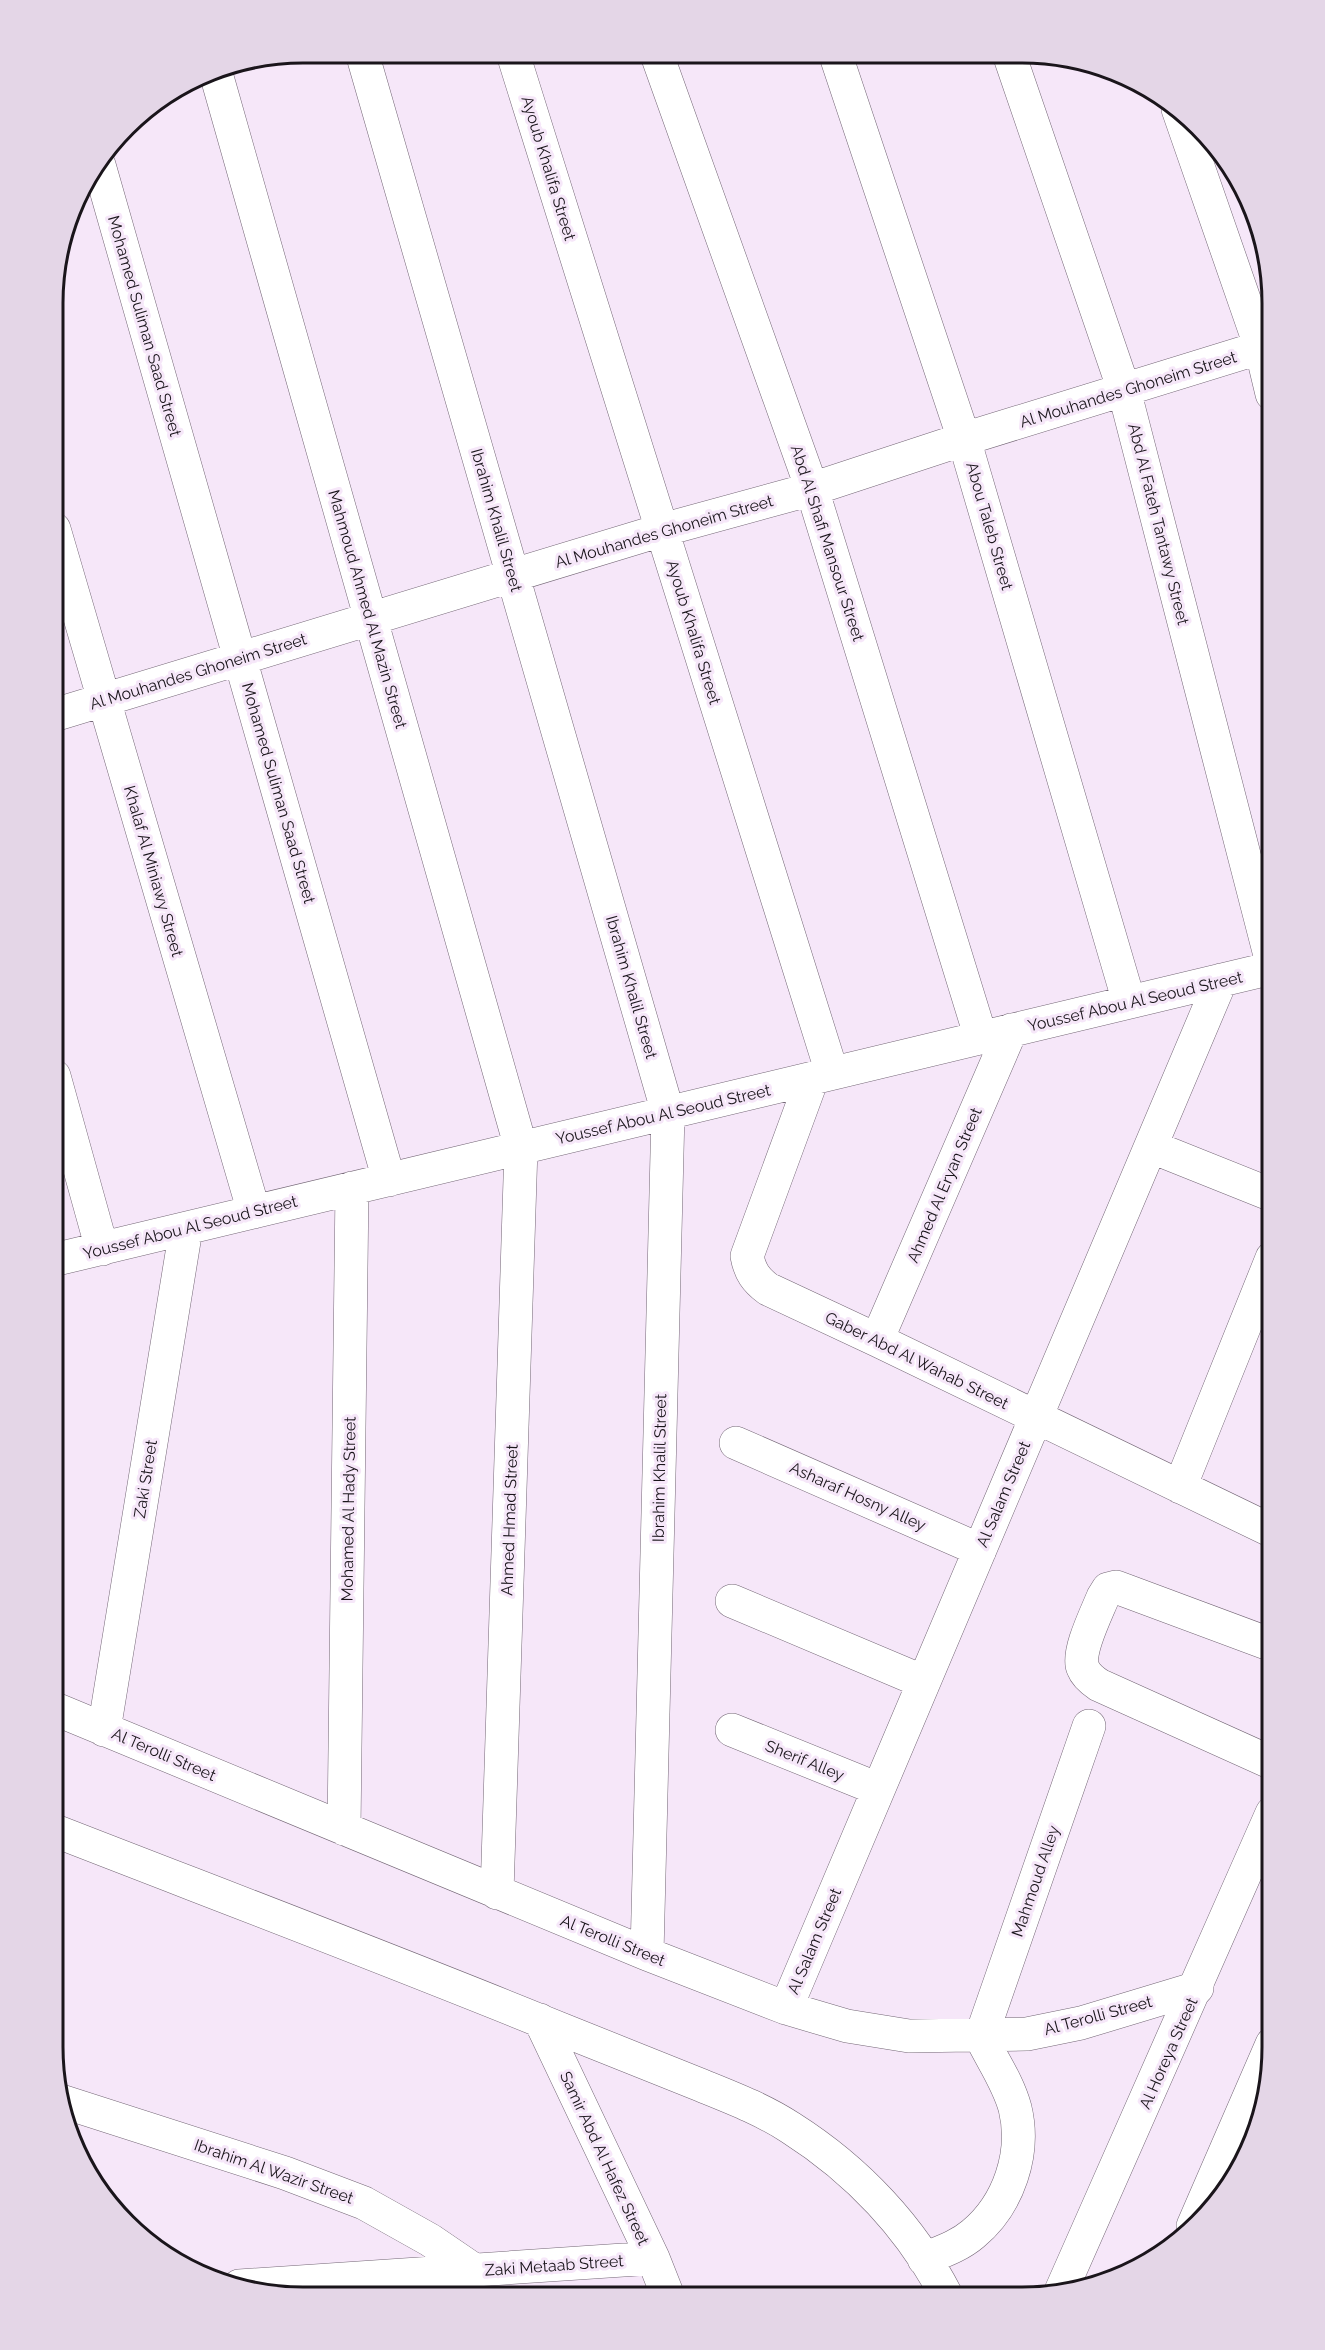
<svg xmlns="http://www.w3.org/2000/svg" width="1325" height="2350" font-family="Raleway,sans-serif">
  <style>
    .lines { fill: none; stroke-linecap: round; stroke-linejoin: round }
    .minor-casing { stroke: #746776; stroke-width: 34 }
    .major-casing { stroke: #746776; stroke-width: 34 }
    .minor { stroke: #fff; stroke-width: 33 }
    .major { stroke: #fff; stroke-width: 33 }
    .labels { text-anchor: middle; stroke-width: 6; stroke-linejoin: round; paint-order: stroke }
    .street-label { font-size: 16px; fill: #1a151b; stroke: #f6e7f9 }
    .rim { fill: none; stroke: #1a151b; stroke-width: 3 }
  </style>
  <rect width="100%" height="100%" fill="#f6e7f9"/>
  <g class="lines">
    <g class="minor-casing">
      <path id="minor" d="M362,53L668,1113L647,1954
        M513,54L832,1073
        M657,55L812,489L981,1038
        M836,56L964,439L1129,1002
        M1010,57L1124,390L1272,963
        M215,70L521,1148L497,1893
        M1178,109L1261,348L1272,394
        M99,165L389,1180
        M54,529L254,1212
        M54,715L662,530L812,489L964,439L1272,344
        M54,1076L102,1249
        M812,1079L747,1256C750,1272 756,1280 768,1289L877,1340L1272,1531
        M1152,1147L1272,1195
        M53,1260L1272,968
        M877,1340L1011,1030
        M736,1443L980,1550
        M1180,1487L1272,1258
        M732,1601L924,1682
        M53,1708L647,1954L786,2008L847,2026L909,2036L1027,2034L1081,2023L1197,1988
        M104,1730L186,1229
        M732,1730L878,1789
        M1272,1763L1099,1685C1093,1681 1086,1676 1083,1668C1076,1654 1097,1612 1103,1597L1108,1589L1116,1587L1272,1645
        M344,1829L352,1188
        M53,1830C225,1897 397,1962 568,2032C611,2049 655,2067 698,2084C730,2097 762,2109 791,2128C857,2170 912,2228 947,2297
        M786,2008L1221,980
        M540,2020L653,2258L668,2296
        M61,2101L285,2173L364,2203L430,2240L474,2270
        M924,2259C941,2252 959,2246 973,2234C1009,2204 1026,2153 1015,2108C1008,2082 992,2060 981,2037L1089,1726
        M239,2286L653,2258"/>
    </g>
    <g class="major-casing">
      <path id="major" d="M1193,2226L1272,2044
        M1061,2291L1272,1813"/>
    </g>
    <use href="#minor" class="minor"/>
    <use href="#major" class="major"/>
  </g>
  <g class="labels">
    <g class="street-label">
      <text transform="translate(549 168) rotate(73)" y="6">Ayoub Khalifa Street</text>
      <text transform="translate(145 326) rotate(74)" y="6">Mohamed Suliman Saad Street</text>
      <text transform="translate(1128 389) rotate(-17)" y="6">Al Mouhandes Ghoneim Street</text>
      <text transform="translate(497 520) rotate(74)" y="6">Ibrahim Khalil Street</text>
      <text transform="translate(1159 524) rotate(76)" y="6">Abd Al Fateh Tantawy Street</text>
      <text transform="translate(990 526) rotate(74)" y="6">Abou Taleb Street</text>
      <text transform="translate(664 531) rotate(-16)" y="6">Al Mouhandes Ghoneim Street</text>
      <text transform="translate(828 543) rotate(72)" y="6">Abd Al Shafi Mansour Street</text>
      <text transform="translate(368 609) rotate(74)" y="6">Mahmoud Ahmed Al Mazin Street</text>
      <text transform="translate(694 632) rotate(73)" y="6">Ayoub Khalifa Street</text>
      <text transform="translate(198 671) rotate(-17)" y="6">Al Mouhandes Ghoneim Street</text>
      <text transform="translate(279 793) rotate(74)" y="6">Mohamed Suliman Saad Street</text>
      <text transform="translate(154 871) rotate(74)" y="6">Khalaf Al Miniawy Street</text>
      <text transform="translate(632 987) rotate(74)" y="6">Ibrahim Khalil Street</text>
      <text transform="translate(1135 1001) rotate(-13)" y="6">Youssef Abou Al Seoud Street</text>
      <text transform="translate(663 1114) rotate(-13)" y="6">Youssef Abou Al Seoud Street</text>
      <text transform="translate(944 1185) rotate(-67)" y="6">Ahmed Al Eryan Street</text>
      <text transform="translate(190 1227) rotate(-14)" y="6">Youssef Abou Al Seoud Street</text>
      <text transform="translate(917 1360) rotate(26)" y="6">Gaber Abd Al Wahab Street</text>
      <text transform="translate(659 1468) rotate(-89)" y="6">Ibrahim Khalil Street</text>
      <text transform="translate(145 1479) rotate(-81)" y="6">Zaki Street</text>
      <text transform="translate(1003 1494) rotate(-67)" y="6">Al Salam Street</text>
      <text transform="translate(858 1496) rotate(24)" y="6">Asharaf Hosny Alley</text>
      <text transform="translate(348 1509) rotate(-89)" y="6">Mohamed Al Hady Street</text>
      <text transform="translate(509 1520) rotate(-88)" y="6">Ahmed Hmad Street</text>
      <text transform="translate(164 1754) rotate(23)" y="6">Al Terolli Street</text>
      <text transform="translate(805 1760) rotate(22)" y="6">Sherif Alley</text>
      <text transform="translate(1035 1881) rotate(-71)" y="6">Mahmoud Alley</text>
      <text transform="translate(613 1940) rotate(22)" y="6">Al Terolli Street</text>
      <text transform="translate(814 1941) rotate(-67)" y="6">Al Salam Street</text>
      <text transform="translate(1098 2015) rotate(-15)" y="6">Al Terolli Street</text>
      <text transform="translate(1168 2053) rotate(-66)" y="6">Al Horeya Street</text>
      <text transform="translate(605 2158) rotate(65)" y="6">Samir Abd Al Hafez Street</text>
      <text transform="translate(274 2171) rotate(19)" y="6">Ibrahim Al Wazir Street</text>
      <text transform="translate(554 2265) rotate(-4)" y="6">Zaki Metaab Street</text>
    </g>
  </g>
  <path d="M0 0H1325V2350H0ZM303 63H1022A240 240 0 0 1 1262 303V2047A240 240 0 0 1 1022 2287H303A240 240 0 0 1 63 2047V303A240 240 0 0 1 303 63Z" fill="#e4d6e7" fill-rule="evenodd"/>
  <path class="rim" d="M303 63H1022A240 240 0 0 1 1262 303V2047A240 240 0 0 1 1022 2287H303A240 240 0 0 1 63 2047V303A240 240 0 0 1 303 63Z"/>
</svg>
